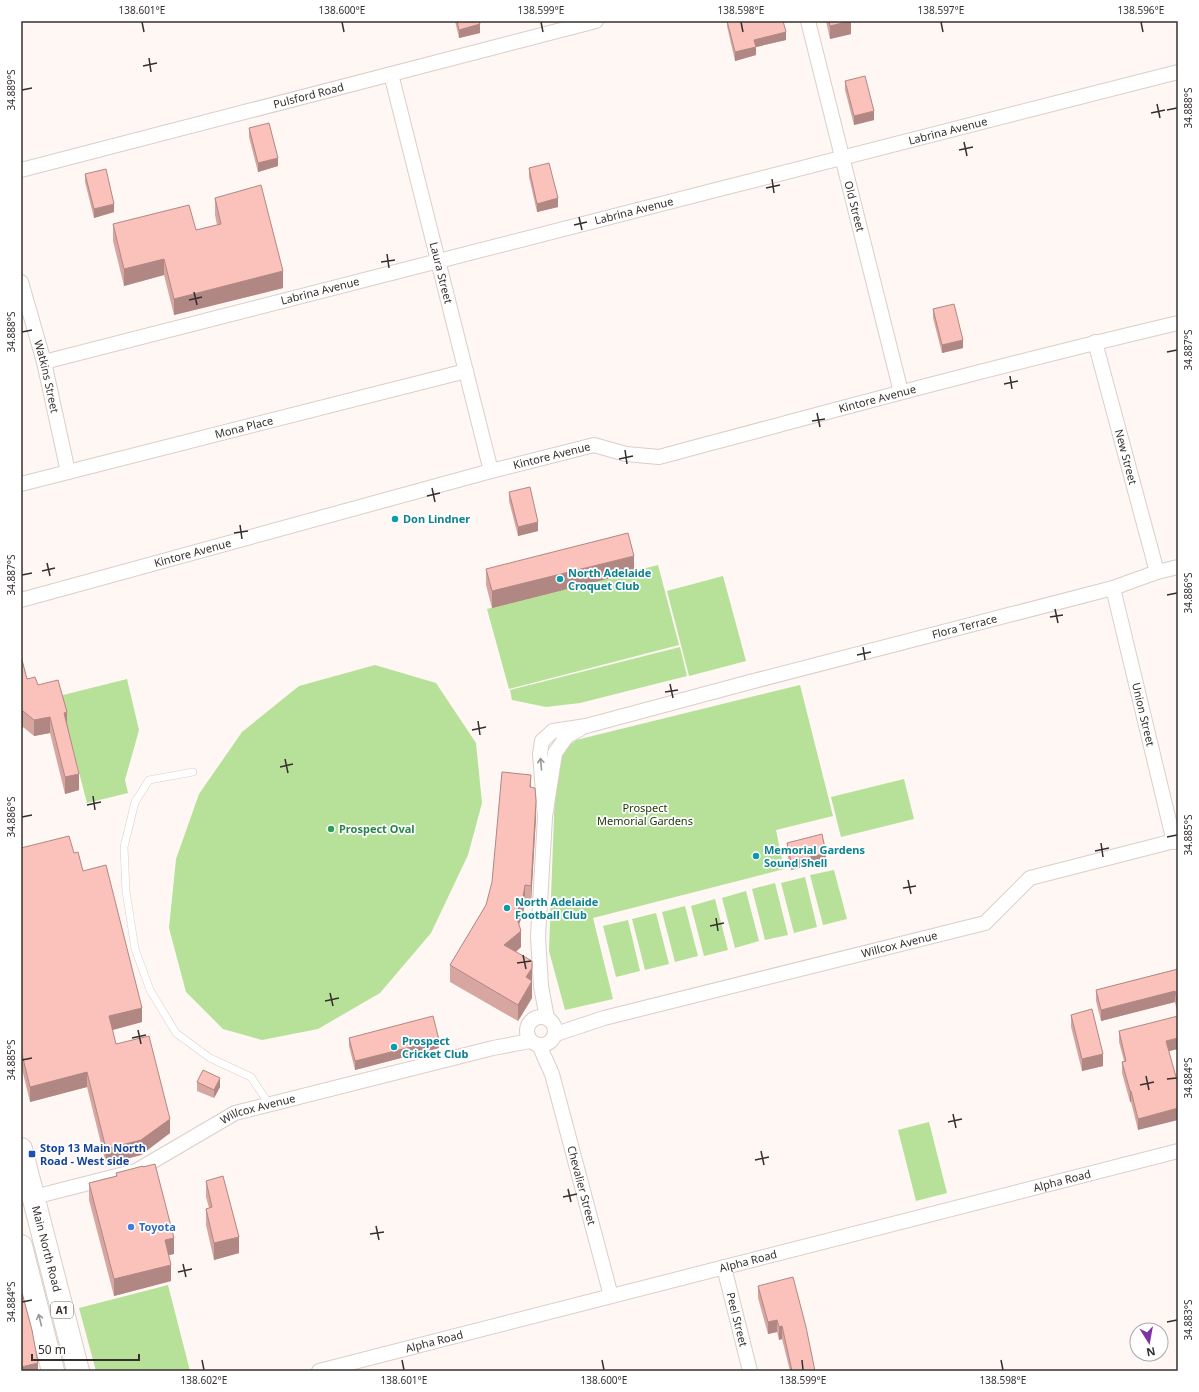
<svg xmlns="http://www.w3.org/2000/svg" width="1199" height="1392" font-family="'Noto Sans',sans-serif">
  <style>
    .green { fill: #b7e199 }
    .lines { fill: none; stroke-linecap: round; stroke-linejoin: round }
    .lane-casing { stroke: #dacfc9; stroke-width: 8 }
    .street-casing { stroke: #dacfc9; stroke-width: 16 }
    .highway-casing { stroke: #dacfc9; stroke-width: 24 }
    .lane { stroke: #fff; stroke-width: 7 }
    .street { stroke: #fff; stroke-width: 14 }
    .highway { stroke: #fff; stroke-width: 22 }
    .wall { fill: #d8a6a1 }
    .shaded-wall { fill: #b08783 }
    .building { fill: #fbc1bb; stroke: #b08783 }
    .oneway { stroke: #9a9896 }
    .ticks { fill: none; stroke: #35302e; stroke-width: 1.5 }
    .culture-dot { fill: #0f9aa8; stroke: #fff; stroke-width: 1.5 }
    .leisure-dot { fill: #2e9e5b; stroke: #fff; stroke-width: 1.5 }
    .transit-dot { fill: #1a4fb4; stroke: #fff; stroke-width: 1.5 }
    .shop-dot { fill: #3f7fe0; stroke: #fff; stroke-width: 1.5 }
    .labels { text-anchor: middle; stroke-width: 3.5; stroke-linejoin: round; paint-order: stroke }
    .shield { fill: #fff; stroke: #726e6d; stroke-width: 1 }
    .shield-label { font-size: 10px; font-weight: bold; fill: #35302e }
    .street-label { font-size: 11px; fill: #35302e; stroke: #fff }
    .culture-label { font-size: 11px; font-weight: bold; fill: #0d838f; stroke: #fff; text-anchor: start }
    .park-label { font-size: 11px; fill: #1a3500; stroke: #fff }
    .leisure-label { font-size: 11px; font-weight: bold; fill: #27864d; stroke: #fff; text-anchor: start }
    .transit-label { font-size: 11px; font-weight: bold; fill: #164399; stroke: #fff; text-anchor: start }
    .shop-label { font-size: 11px; font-weight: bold; fill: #366cbe; stroke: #fff; text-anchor: start }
    .neatline { fill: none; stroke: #35302e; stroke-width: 1.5 }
    .ticks-label { font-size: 10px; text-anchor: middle; fill: #35302e }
  </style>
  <rect width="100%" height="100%" fill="#fef7f4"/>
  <path class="green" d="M658,565L679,645L509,689L487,609Z
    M723,576L746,661L689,676L667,591Z
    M680,647L687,676L580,703L546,707L512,700L510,690Z
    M375,665L436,683L476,743L482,803L468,855L431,933L380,993L318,1029L262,1040L223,1029L186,992L169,928L176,859L199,794L242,732L299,686Z
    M127,679L139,730L125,780L128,793L87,803L59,696Z
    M800,685L833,816L776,830L784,869L593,918L613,999L565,1010L549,951L556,763L563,750L576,740Z
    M904,779L914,819L841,837L831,797Z
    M834,870L847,919L823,925L810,875Z
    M805,877L817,927L794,933L781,883Z
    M775,883L788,935L765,940L752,889Z
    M746,891L759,941L735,948L722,898Z
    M715,899L728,950L704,956L691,906Z
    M685,906L698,956L675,962L662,912Z
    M656,913L669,964L645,970L632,919Z
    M628,920L640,971L616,977L603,926Z
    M929,1122L947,1193L916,1201L898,1130Z
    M168,1285L190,1371H96L79,1308Z"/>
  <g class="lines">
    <g class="lane-casing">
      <path id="lane" d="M193,772L149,780L135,802L124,847L126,891L135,949L150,990L176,1033L210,1058L251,1077L269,1104"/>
    </g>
    <g class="street-casing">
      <g id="street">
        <path id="s1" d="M808,21L901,392"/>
        <path id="s2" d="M391,74L491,471"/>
        <path id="s3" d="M21,170L596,21"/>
        <path id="s4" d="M21,282L44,362L68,472"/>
        <path id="s5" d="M1095,342L1157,572"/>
        <path id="s6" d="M44,362C422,264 800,169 1178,72"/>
        <path id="s7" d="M21,484L466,371"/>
        <path id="s8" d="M1113,588L1174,842"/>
        <path id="s9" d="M21,600L491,471L594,445L626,454L659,457C831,411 1004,364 1178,323"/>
        <path id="s10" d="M545,817L540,754L542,741L553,731L586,726L750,682L1113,588L1157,572L1178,567"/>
        <circle cx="541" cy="1031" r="14"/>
        <path d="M547,1018L541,986L538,937L545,817L555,753L567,736L580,729"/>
        <path id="s11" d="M556,1034L604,1018L985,923L1030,878L1178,840"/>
        <path id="s12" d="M539,1045L552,1074L611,1296"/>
        <path id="s13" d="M34,1197L136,1171L235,1113L493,1048L530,1041"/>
        <path id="s14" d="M724,1267L750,1371"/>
        <path id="s15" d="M319,1371L1178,1151"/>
      </g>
    </g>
    <g class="highway-casing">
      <g id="highway">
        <path id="s16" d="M21,1149L78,1371"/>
        <path d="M21,1246L53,1371"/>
      </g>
    </g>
    <use href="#lane" class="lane"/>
    <use href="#street" class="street"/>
    <use href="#highway" class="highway"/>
  </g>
  <path class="wall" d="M455,21H479L480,33L459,38Z
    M727,21H783L786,40L756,47V55L735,61L727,26Z
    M826,21H851V34L830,39Z
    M845,81L874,120L854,125L845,90Z
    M249,128L278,166L258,172L249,137Z
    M529,168L558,207L537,212L529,177Z
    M85,174L114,212L94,218L85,182Z
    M215,198L283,288L174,315L164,275L124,286L113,241V224L196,230L217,225L215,215Z
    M933,309L963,348L942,353L933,318Z
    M509,492L538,531L518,536L509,501Z
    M486,569L634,572L492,608L486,585Z
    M21,656L27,679L38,685L67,722L79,790L65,794L50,733L34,736L23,727Z
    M531,788L536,817L531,902H525L523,914L519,924L521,947L516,952L532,968V998L518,1021L450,982V965L486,905Z
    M787,843L826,861L791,870L787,852Z
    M21,848L74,853L83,871L142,1022L112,1030L116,1044L170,1133L141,1155L106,1164L87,1087L30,1102L21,1065Z
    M1178,969V1016L1175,1002L1101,1021L1096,1001V990Z
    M1071,1015L1103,1066L1082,1071L1071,1027Z
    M1119,1031L1169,1051L1138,1130L1131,1102H1130L1122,1073V1062L1124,1061L1119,1042Z
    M349,1038L439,1048L355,1070L349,1046Z
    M197,1082L220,1087L214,1098L197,1091Z
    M116,1173L174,1254L168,1255L171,1281L114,1296L89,1200V1183L116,1176Z
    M206,1181L239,1253L214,1260L206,1225V1209L209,1208L206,1197Z
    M758,1286L815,1371H790L782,1339L779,1340L777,1332L768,1334L758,1298Z"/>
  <path class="shaded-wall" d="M851,21V34L830,39V26Z
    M480,24V33L459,38V30Z
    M786,32V40L756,47V55L735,61V52L754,40Z
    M874,111V120L854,125V116Z
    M278,158V166L258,172V163Z
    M558,198V207L537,212V204Z
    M114,204V212L94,218V209Z
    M164,259V275L124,286V269Z
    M283,271V288L174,315V299Z
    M963,340V348L942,353V345Z
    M538,522V531L518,536V527Z
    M634,556V572L492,608V591Z
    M23,711V727L21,730V713Z
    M67,712V728L64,713Z
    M50,717V733L34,736V720Z
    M79,774V790L65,794V777Z
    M531,775V791L530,787Z
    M536,801V817L531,902V886Z
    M826,853V861L791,870V862Z
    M525,885V902L523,914L516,932V915Z
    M521,931V947L504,961V945Z
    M532,968V998L518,1021V1005L526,977Z
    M1175,991V1002L1101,1021V1010Z
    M142,1008V1022L109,1031V1016Z
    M1178,1038V1049L1166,1052V1041Z
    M439,1040V1048L355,1070V1061Z
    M1103,1054V1066L1082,1071V1059Z
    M87,1072V1087L30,1102V1087Z
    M220,1078V1087L214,1098V1090Z
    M1130,1091H1131V1102H1130Z
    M1178,1108V1120L1138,1130V1119Z
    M170,1119V1133L141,1155L106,1164V1149Z
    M239,1237V1253L214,1260V1243Z
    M174,1238V1254L165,1256V1240Z
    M171,1265V1281L114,1296V1279Z
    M777,1320V1332L768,1334V1322Z
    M782,1326V1339L779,1340V1327Z
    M38,1363V1371H21V1367Z"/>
  <path class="building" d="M457,21H479L480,24L459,30Z
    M727,21H783L786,32L754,40L756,47L735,52Z
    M829,21H851L830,26Z
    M865,76L874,111L854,116L845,81Z
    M269,123L278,158L258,163L249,128Z
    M549,163L558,198L537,204L529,168Z
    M106,169L114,204L94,209L85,174Z
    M261,185L283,271L174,299L164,259L124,269L113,224L189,205L196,230L221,224L215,198Z
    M954,304L963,340L942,345L933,309Z
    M530,487L538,522L518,527L509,492Z
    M628,533L634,556L492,591L486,569Z
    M21,656L27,679L35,677L38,685L58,680L67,712L64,713L79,774L65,777L50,717L34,720L23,711L21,713Z
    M502,772L531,775L530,787L535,788L536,801L531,886L525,885L523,897L516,915L521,931L504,945L532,961V968L526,977L532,981L518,1005L450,965L486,905L492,882Z
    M822,834L826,853L791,862L787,843Z
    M69,836L74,853L78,852L83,871L106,865L142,1008L109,1016L116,1044L149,1036L170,1119L141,1140L106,1149L87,1072L30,1087L21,1050V998L22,996L21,995V848Z
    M1178,969V1005L1175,991L1101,1010L1096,990Z
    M1092,1009L1103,1054L1082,1059L1071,1015Z
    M433,1016L439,1040L355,1061L349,1038Z
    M1178,1016V1038L1166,1041L1178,1084V1108L1138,1119L1131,1091H1130L1122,1062L1126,1061L1119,1031Z
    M203,1070L220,1078L214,1090L197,1082Z
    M155,1164L174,1238L165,1240L171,1265L114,1279L89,1183L117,1176L116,1173L143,1166V1167Z
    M223,1176L239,1237L214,1243L206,1209L212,1207L206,1181Z
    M793,1277L806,1327L815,1371H792L782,1326L779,1327L777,1320L768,1322L758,1286Z
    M21,1289L32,1330L38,1363L21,1367Z"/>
  <defs><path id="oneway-shaft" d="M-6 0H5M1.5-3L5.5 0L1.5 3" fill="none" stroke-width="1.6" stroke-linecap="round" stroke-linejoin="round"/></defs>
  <g class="oneway">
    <use href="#oneway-shaft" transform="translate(541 764) rotate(-95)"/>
    <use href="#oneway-shaft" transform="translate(40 1320) rotate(-104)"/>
  </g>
  <path class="ticks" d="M142,22L144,32M342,22L344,32M541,22L543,32M741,22L743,32M941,22L943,32M1141,22L1143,32M149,58L151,72M143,66L157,63M22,90L32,88M1157,104L1160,118M1167,110L1177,108M1151,113L1165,110M964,142L967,156M959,150L973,147M772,179L774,193M766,188L780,185M579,217L582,230M574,225L587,222M387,254L389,268M381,262L395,260M194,292L197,305M189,300L202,297M22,332L32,330M1167,352L1177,350M1010,376L1012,389M1004,384L1018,381M817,413L820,427M812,421L825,419M625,450L627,464M619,459L633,456M432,488L435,502M427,496L440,493M240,525L242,539M234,533L248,531M47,563L50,576M42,571L55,568M22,575L32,573M1167,595L1177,593M1055,609L1058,623M1050,617L1063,615M863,647L865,660M857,655L871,652M670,684L673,698M665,692L678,690M478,721L480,735M472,730L486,727M285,759L288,773M280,767L293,764M93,796L95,810M87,805L101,802M22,817L32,815M1167,837L1177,835M1101,843L1103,857M1095,851L1109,848M908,880L911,894M903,888L916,886M716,918L718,931M710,926L724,923M523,955L526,969M517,963L531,961M330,993L333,1006M325,1001L339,998M138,1030L141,1044M132,1038L146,1035M22,1060L32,1058M1146,1076L1149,1090M1167,1079L1177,1078M1140,1085L1154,1082M953,1114L956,1128M948,1122L962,1119M761,1151L764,1165M755,1160L769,1157M568,1189L571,1202M563,1197L577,1194M376,1226L379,1240M370,1234L384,1232M183,1264L186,1277M178,1272L192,1269M22,1302L32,1300M1167,1322L1177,1320M202,1360L204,1370M402,1360L404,1370M602,1360L604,1370M802,1360L803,1370M1001,1360L1003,1370"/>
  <g class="culture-dot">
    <circle cx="395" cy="519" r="4"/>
    <circle cx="560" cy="579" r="4"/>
    <circle cx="756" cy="856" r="4"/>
    <circle cx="507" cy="908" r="4"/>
    <circle cx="394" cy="1047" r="4"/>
  </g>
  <circle class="leisure-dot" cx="331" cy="829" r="4"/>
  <rect class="transit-dot" x="28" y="1150" width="8" height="8" rx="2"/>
  <circle class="shop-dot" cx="131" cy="1227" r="4"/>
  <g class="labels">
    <rect class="shield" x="51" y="1302" width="22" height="16" rx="3"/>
    <g class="shield-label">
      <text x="62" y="1314">A1</text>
    </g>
    <g class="street-label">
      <text dy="4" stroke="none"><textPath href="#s3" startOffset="297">Pulsford Road</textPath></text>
      <text dy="4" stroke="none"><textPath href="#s6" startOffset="933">Labrina Avenue</textPath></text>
      <text dy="4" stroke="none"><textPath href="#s1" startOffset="191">Old Street</textPath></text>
      <text dy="4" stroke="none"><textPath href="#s6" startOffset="609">Labrina Avenue</textPath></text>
      <text dy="4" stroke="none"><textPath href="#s2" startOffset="205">Laura Street</textPath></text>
      <text dy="4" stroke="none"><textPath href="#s6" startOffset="285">Labrina Avenue</textPath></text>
      <text dy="4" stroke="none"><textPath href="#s4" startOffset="98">Watkins Street</textPath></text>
      <text dy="4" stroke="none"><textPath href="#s9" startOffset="886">Kintore Avenue</textPath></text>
      <text dy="4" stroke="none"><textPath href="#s7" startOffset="230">Mona Place</textPath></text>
      <text dy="4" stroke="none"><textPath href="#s9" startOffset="550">Kintore Avenue</textPath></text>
      <text dy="4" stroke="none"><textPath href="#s5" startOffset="119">New Street</textPath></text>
      <text dy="4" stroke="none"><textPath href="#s9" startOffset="178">Kintore Avenue</textPath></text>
      <text dy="4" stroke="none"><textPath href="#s10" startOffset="516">Flora Terrace</textPath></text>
      <text dy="4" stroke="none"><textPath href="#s8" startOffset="130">Union Street</textPath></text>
      <text dy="4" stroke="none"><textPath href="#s11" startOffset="355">Willcox Avenue</textPath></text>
      <text dy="4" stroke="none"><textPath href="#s13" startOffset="243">Willcox Avenue</textPath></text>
      <text dy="4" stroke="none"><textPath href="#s15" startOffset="767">Alpha Road</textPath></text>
      <text dy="4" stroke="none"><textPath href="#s12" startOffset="147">Chevalier Street</textPath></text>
      <text dy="4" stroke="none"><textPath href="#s16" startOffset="103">Main North Road</textPath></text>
      <text dy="4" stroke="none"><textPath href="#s15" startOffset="443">Alpha Road</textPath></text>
      <text dy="4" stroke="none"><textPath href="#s14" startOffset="54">Peel Street</textPath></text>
      <text dy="4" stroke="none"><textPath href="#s15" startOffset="119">Alpha Road</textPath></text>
    </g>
    <g class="culture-label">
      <text x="403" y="523">Don Lindner</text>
      <text x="568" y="577">North Adelaide<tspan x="568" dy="13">Croquet Club</tspan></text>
      <text x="764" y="854">Memorial Gardens<tspan x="764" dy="13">Sound Shell</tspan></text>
      <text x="515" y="906">North Adelaide<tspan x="515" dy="13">Football Club</tspan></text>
      <text x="402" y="1045">Prospect<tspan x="402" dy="13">Cricket Club</tspan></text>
    </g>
    <g class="park-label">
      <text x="645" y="812">Prospect<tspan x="645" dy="13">Memorial Gardens</tspan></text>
    </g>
    <g class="leisure-label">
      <text x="339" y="833">Prospect Oval</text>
    </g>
    <g class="transit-label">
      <text x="40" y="1152">Stop 13 Main North<tspan x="40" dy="13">Road - West side</tspan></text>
    </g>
    <g class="shop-label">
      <text x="139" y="1231">Toyota</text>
    </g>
  </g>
  <rect width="1199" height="1392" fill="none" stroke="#ffffff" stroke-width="44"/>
  <g transform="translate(1149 1342) rotate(169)"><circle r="19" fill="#ffffff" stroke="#aeacab"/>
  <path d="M0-3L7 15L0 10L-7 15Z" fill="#7d33a6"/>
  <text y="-6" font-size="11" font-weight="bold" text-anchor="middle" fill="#35302e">N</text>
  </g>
  <path d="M32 1354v6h107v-6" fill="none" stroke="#35302e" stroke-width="2"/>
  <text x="38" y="1354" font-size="12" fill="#35302e" stroke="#ffffff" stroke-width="3" paint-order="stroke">50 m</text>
  <rect x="22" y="22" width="1155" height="1348" class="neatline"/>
  <g class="ticks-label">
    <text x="142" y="14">138.601°E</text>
    <text x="342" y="14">138.600°E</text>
    <text x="541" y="14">138.599°E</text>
    <text x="741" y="14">138.598°E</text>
    <text x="941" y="14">138.597°E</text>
    <text x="1141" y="14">138.596°E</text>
    <text transform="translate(11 90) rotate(-90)" y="4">34.889°S</text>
    <text transform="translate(1188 108) rotate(-90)" y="4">34.888°S</text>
    <text transform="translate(11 332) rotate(-90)" y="4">34.888°S</text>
    <text transform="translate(1188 350) rotate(-90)" y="4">34.887°S</text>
    <text transform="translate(11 575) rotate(-90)" y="4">34.887°S</text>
    <text transform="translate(1188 593) rotate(-90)" y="4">34.886°S</text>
    <text transform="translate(11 817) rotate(-90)" y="4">34.886°S</text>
    <text transform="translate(1188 835) rotate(-90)" y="4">34.885°S</text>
    <text transform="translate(11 1060) rotate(-90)" y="4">34.885°S</text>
    <text transform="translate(1188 1078) rotate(-90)" y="4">34.884°S</text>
    <text transform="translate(11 1302) rotate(-90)" y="4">34.884°S</text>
    <text transform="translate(1188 1320) rotate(-90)" y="4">34.883°S</text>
    <text x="204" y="1384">138.602°E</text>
    <text x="404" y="1384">138.601°E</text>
    <text x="604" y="1384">138.600°E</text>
    <text x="803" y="1384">138.599°E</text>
    <text x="1003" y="1384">138.598°E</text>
  </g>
</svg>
